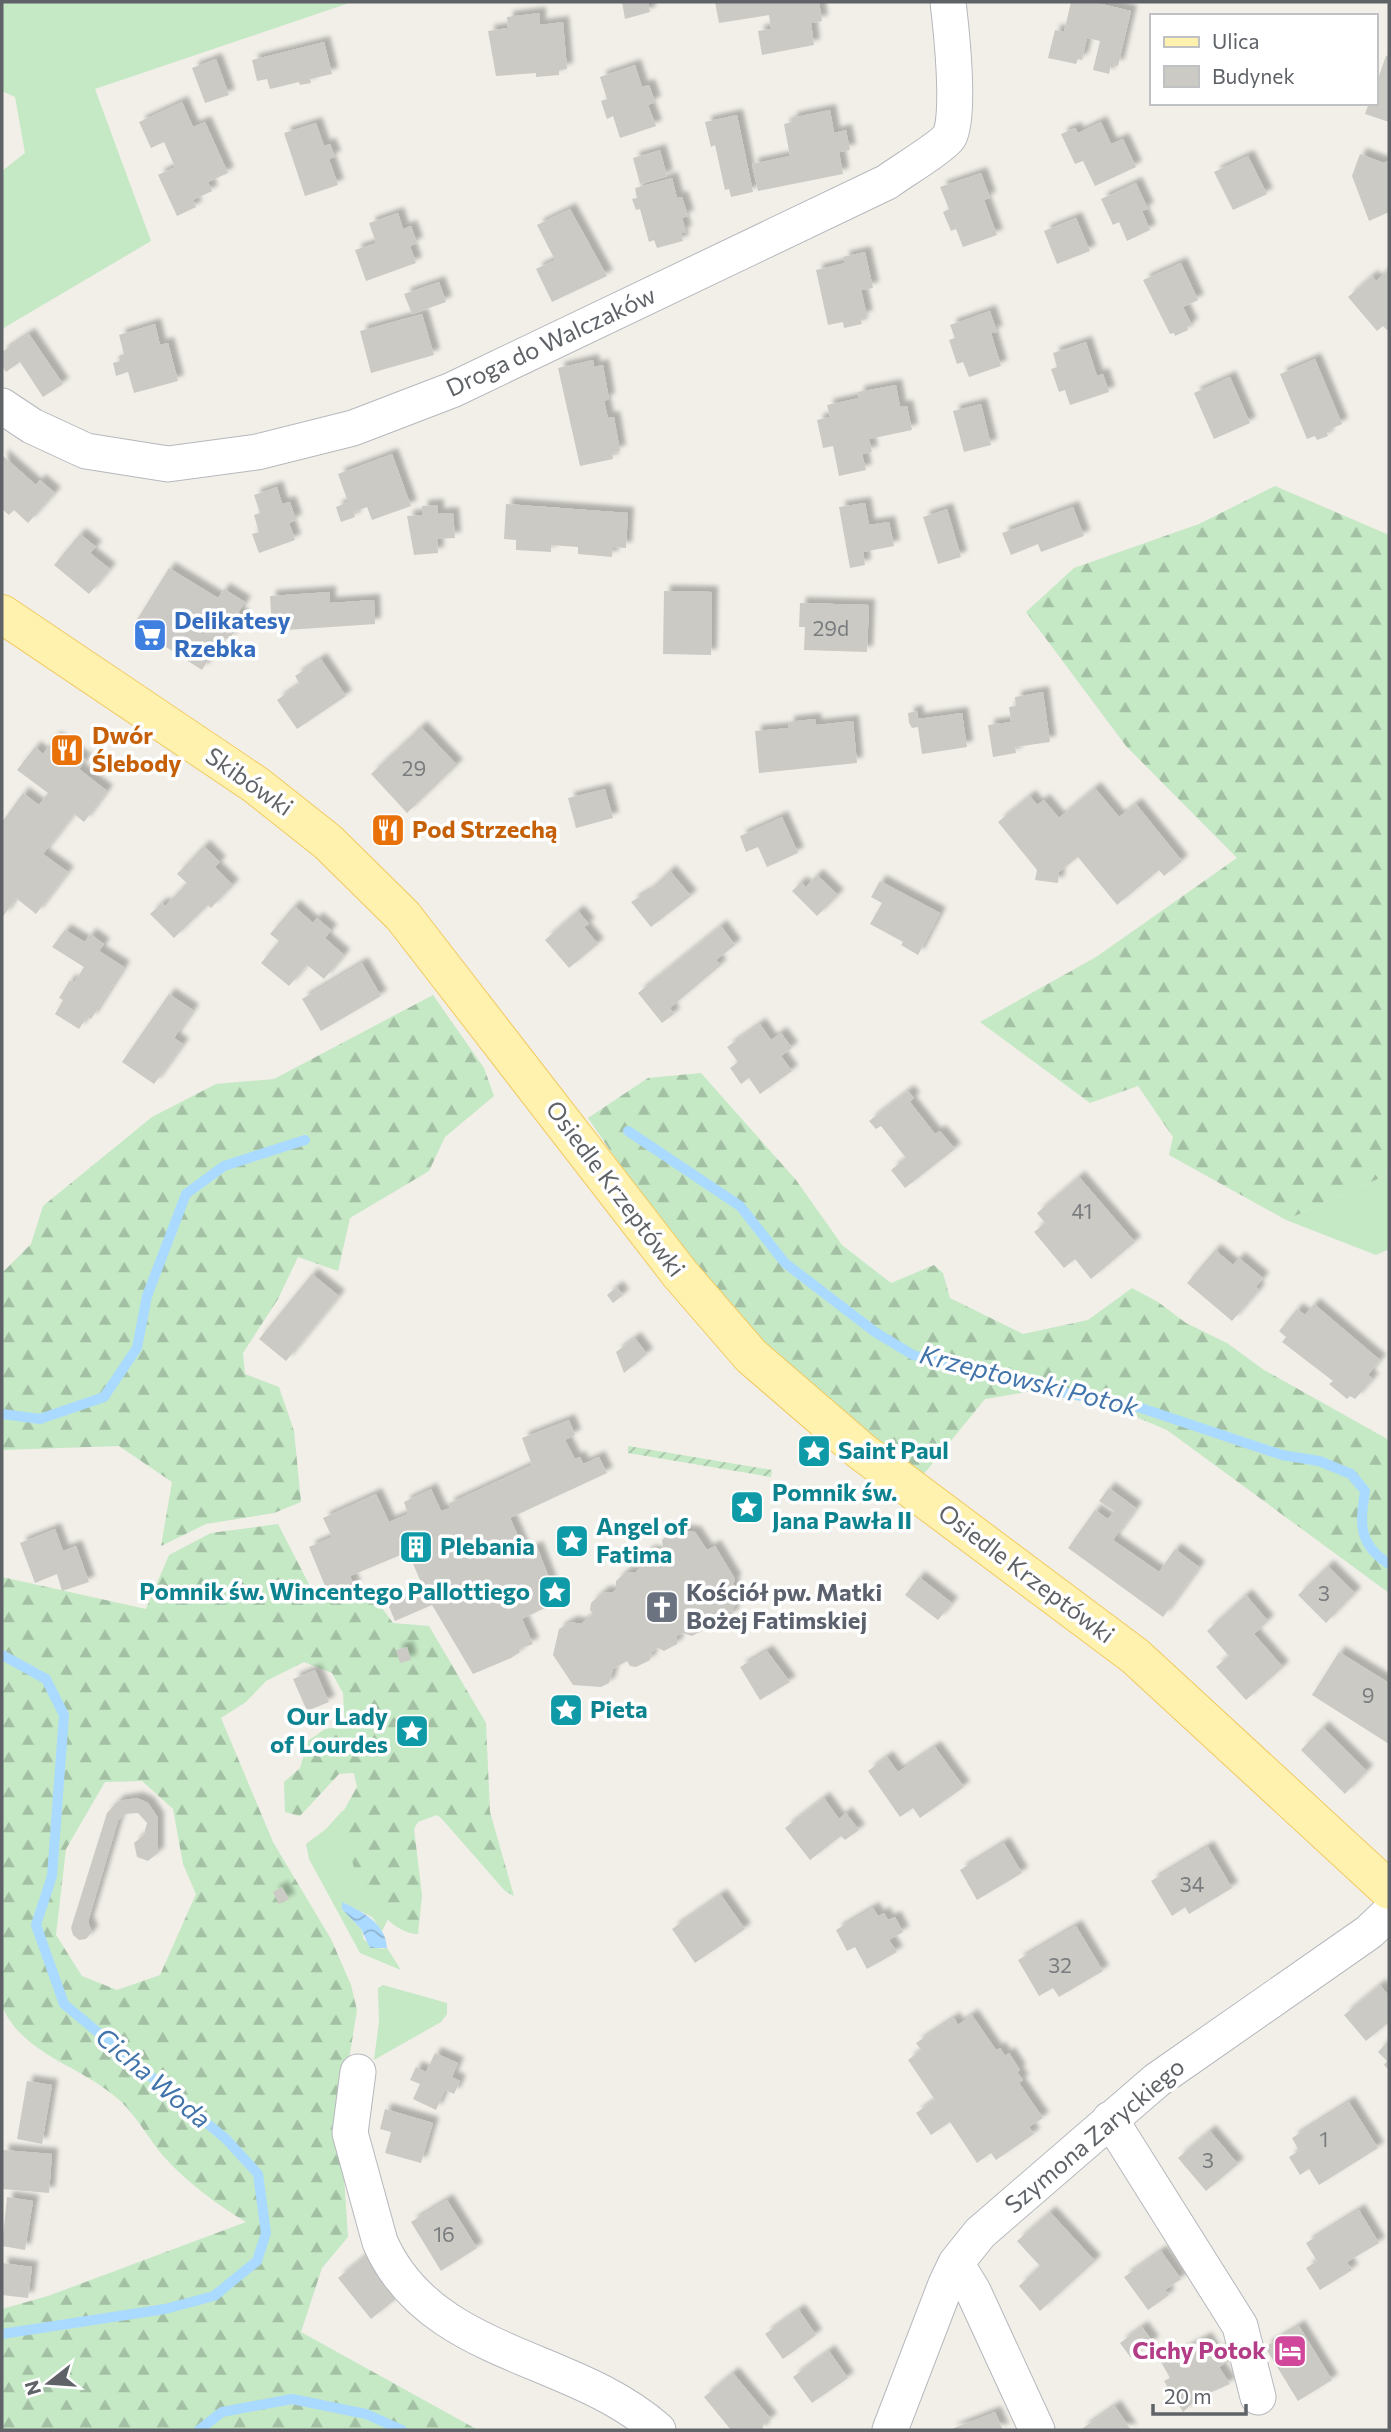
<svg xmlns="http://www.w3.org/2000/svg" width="1391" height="2432" font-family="Commissioner,sans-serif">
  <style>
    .grass { fill: #c5e8c5 }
    .forest { fill: url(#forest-firs); fill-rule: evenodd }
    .garden { fill: url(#garden-furrows) }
    .water { fill: url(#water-waves) }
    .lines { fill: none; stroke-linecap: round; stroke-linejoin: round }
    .stream { stroke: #aadaff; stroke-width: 10 }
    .building { fill: #cccac5; filter: url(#shadow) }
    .minor-casing { stroke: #b5b8bc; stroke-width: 37 }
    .major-casing { stroke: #f2c960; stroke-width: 40 }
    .minor { stroke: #fff; stroke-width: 35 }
    .major { stroke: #fff2af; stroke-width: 38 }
    .labels { text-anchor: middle; stroke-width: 7; stroke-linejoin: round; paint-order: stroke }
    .number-label { font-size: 21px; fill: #7a7d7f }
    .street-label { font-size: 24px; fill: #5f6368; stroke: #fff }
    .shop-label { font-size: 24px; font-weight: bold; fill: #366cbe; stroke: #fff; text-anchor: start }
    .food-label { font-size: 24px; font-weight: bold; fill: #c56008; stroke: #fff; text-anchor: start }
    .culture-label { font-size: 24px; font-weight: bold; fill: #0d838f; stroke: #fff; text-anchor: start }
    .worship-label { font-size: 24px; font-weight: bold; fill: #5b616d; stroke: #fff; text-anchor: start }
    .hotel-label { font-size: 24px; font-weight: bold; fill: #b23c85; stroke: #fff; text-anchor: end }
    .water-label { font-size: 26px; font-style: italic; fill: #4174aa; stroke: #fff }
  </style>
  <defs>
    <pattern id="forest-firs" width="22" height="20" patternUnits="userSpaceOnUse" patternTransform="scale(1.75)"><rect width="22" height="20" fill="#c5e8c5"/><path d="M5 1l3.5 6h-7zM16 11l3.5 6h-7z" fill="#a3c0a4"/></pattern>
    <pattern id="garden-furrows" width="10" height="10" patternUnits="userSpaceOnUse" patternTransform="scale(1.75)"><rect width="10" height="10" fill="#c5e8c5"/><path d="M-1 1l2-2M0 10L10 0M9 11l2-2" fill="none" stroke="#a3c0a4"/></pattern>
    <pattern id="water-waves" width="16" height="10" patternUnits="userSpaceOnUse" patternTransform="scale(1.75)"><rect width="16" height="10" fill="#aadaff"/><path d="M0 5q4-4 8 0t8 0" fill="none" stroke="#8eb4d2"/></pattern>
    <filter id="shadow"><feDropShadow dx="6" dy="-6" stdDeviation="2" flood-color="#0004"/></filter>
  </defs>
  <rect width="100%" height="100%" fill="#f1efe8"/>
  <path class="grass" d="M2,2H352L95,89L151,241L2,329V171L25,153L15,97L2,91Z
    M1389,1174V1249L1376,1255L1286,1220Z
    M343,1810L361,1886L388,1919L382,1931L372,1917L352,1907L342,1909L361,1929L364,1940L381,1949L387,1948L401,1970L360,1953L309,1859L306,1844L326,1829Z
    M383,1985L447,2003V2014L441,2022L374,2060L379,2022L378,1988Z"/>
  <path class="forest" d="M1275,486L1389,535V1174L1286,1220L1169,1155L1173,1137L1138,1086L1090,1103L980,1022L1096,957L1237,858L1126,746L1026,612L1074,568L1199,524Z
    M433,995L484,1068L494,1096L445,1137L429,1171L350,1218L338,1271L298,1257L278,1299L243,1353L245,1374L279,1387L294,1431L301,1502L274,1513L206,1524L161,1546L172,1482L119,1446L2,1450V1273L31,1244L43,1206L152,1117L216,1084L274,1079Z
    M701,1073L796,1180L842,1245L891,1283L934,1265L943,1273L950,1298L1023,1334L1088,1320L1132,1288L1158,1302L1186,1323L1227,1343L1264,1370L1389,1440V1593L1167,1430L1062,1386L985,1399L923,1475C853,1422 780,1366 722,1299C673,1242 630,1180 588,1118L648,1078Z
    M278,1524L315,1596L344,1602L372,1594L393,1623L429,1626L486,1723L490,1812L514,1896L505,1891L442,1819L437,1815L418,1822L414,1829L422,1895L418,1934C395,1934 373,1906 362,1887C350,1866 348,1835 343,1812L357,1787L354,1773L339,1774L300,1816L285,1812L284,1782L300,1768L308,1741L325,1729L345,1726L343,1693L332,1673L304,1662L266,1681L246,1702L221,1718L273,1842L331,1939L351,1985L357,2010L340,2115L348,2237L322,2268L301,2332L478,2430H2V2309L48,2296L246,2222C218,2205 189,2184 166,2159C148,2139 134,2110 112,2094C75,2064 22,2053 2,2006V1577L146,1609L169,1555L211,1533ZM142,1781L173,1809L183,1864L196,1894L160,1975L117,1990L82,1976L56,1935L66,1849L105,1782Z"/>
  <path class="garden" d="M628,1446L772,1470L771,1477L628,1453Z"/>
  <path class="water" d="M342,1902C361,1911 386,1923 387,1948H370L361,1929L342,1909Z"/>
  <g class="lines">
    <path class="stream" d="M628,1131L740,1206L785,1263L875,1332L913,1355L1045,1389L1135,1406L1282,1455L1319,1461L1351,1474L1365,1491C1360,1524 1358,1544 1389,1564
      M2,1414L40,1419L104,1397L137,1348L147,1296L186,1194L224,1166L305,1140
      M2,1655L46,1679L64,1715L52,1876L36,1925L64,2004L226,2139L258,2174L266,2233L257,2261L214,2296L165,2309L2,2334
      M199,2430L222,2412L292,2399L366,2414L402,2430"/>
  </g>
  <path class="building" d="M622,2H648L650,12L625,19Z
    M715,2H819L822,21L811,23L814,45L762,55L758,31L771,29L769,15L719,23Z
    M1071,2H1093L1131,11L1118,66L1111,64L1109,74L1093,70L1100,41L1087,38L1082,60L1078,59L1076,64L1048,58L1055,30L1064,32Z
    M540,13V25L563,22L567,69L559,70V75L536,77V73L496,76L488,31L508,28L507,17Z
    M324,42L332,74L310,79L311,83L300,85L299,82L270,89L267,79L257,81L252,60Z
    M1386,56L1389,57V122L1365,114L1369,103H1375V87Z
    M216,59L229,95L205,103L192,68Z
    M635,65L642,87L649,85L655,102L648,105L656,126L620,138L613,116L607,119L601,101L607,99L600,77Z
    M182,102L193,127L205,122L228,173L208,182L212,191L193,200L196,207L177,216L158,175L175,167L164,142L151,148L139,122Z
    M830,110L834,133L846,130L850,150L839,152L843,174L758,191L752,164L790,156L784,124L792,122L791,118Z
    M737,115L753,192L731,197L729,189L725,190L715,145L711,147L705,122Z
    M1101,122L1111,144L1123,139L1136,167L1095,186L1083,161L1075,164L1061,134L1075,128L1078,133Z
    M316,123L324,146L330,144L335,157L329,159L338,185L305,196L284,133Z
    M660,150L667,176L640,184L633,158Z
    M1360,154L1384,163L1389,160V212L1369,221L1352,176Z
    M1248,156L1267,194L1233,210L1214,172Z
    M981,173L990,198L984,200L997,235L963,247L956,229L951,231L943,212L949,209L940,187Z
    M672,178L677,198L682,197L688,216L682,218L686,232L681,233L683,241L657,248L654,240L649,242L640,209L636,210L632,199L637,198L635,188Z
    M1136,183L1148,209L1142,211L1150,230L1127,241L1119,222L1113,225L1101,199Z
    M570,209L607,276L552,302L536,269L555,260L537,225Z
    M398,213L403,229L411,226L417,243L410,246L416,263L366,281L355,250L376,243L369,223Z
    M1076,218L1090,251L1057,264L1044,231Z
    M865,252L873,288L861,290L867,316L860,318L862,324L844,328L843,322L828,325L816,270L845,263L843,257Z
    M1181,263L1198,300L1183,307L1192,325L1187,327L1188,330L1175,336L1174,333L1170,334L1143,280Z
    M1389,270V329L1387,330L1383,326L1377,331L1348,297L1372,276L1376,281Z
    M439,282L446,302L412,314L404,294Z
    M990,311L997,332L991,333L1001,366L969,377L963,362L957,364L949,340L955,338L950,325Z
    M422,314L434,355L371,373L360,331Z
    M155,324L160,345L168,343L178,381L134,393L128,372L116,376L113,363L120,361L119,356L124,354L119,335Z
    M29,334L63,384L43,397L20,362L6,372L2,366V352Z
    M1086,342L1097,376L1103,374L1109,392L1070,405L1065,390L1059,392L1051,369L1057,367L1053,353Z
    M1315,359L1342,424L1326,431L1328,436L1317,440L1315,436L1307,439L1280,374Z
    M593,360L594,367L603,365L609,399L604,401L608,418L614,417L620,451L612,453L613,459L580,466L558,368Z
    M1230,377L1250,423L1214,439L1194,393Z
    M896,385L900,407L907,406L912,430L869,439L872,452L862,454L866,470L839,476L833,446L823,448L817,420L830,417L827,405L859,398L858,392Z
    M981,404L991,445L964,452L953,411Z
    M392,454L411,506L372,520L367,507L354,512L355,517L341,522L336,507L348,502L338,474Z
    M2,455L36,485L40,480L55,493L28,523L14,510L9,515L2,509Z
    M277,487L282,504L290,502L296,520L289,523L295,540L259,553L252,534L259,532L254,515L260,513L254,495Z
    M865,503L869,525L889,522L894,546L863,552L865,565L850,568L839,507Z
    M506,504L628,513L626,548L613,547L612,557L578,554V547L551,545V552L516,550V540L504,539Z
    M438,505V514L453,513L455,538L437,539L438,553L414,555L407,516L422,515V506Z
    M1073,507L1084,536L1041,552L1038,544L1011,555L1002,533Z
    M947,509L961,557L938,564L923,517Z
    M80,534L96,547L90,553L110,569L89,594L54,565Z
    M169,568L218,598L224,589L245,602L238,613L244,616L229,640L223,637L202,670L133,626Z
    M664,591L712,592L711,655L663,654Z
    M330,592V603L374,600L375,624L272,631L270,596Z
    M800,603L869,605L867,652L804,650L805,627H799Z
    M321,659L346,696L297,729L277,700L300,684L295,676Z
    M1043,692L1050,742L1015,747L1016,753L993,757L988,725L1011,722L1009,707L1016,706L1015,697Z
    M917,711L918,719L962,713L967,747L922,754L918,727L912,728L909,723L908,713Z
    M815,719L816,725L853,721L857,763L759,773L755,731L789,728L788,722Z
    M421,727L457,765L407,813L371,774Z
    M55,737L86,760L79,769L107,791L84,822L74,814L43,854L68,872L36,914L16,898L2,918V822L23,793L39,805L48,793L17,770L35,747L43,754Z
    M1095,788L1119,817L1136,804L1182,861L1164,876L1159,870L1117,905L1078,857L1059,872L1058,883L1035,880L1037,870L998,822L1030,796L1037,805L1044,800L1059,818Z
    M605,789L613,818L576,828L568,798Z
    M782,817L798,853L767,867L758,847L746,852L740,836Z
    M204,846L220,862L215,867L233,885L211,908L208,905L174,938L150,914L162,903L165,906L187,883L177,874Z
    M670,871L691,896L651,927L631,902L649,891Z
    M817,875L838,895L817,916L792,891L801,882L806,887Z
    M880,881L940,913L918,955L901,945L903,942L870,924L882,903L871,897Z
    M294,906L313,923L317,918L331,930L325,938L344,955L324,979L307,965L289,986L261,963L279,941L270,934Z
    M578,911L589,924L584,927L598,944L569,968L545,940Z
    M721,926L735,945L716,960L721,965L670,1008L674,1014L662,1023L638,993Z
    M65,930L85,942L90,934L104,944L99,951L124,967L91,1019L87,1017L79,1029L55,1014L63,1000L59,998L70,980L74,983L84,967L52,947Z
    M362,963L381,996L321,1031L302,999Z
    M169,994L193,1010L174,1038L183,1044L154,1084L122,1062Z
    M760,1024L771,1040L781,1033L792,1048L781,1056L792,1071L760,1094L749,1078L741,1084L730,1068L738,1062L727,1047Z
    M908,1091L914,1098L910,1102L935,1134L940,1131L955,1149L905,1188L891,1170L906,1158L881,1126L876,1129L869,1121Z
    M1079,1177L1135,1242L1091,1279L1075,1259L1064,1268L1034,1232L1045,1223L1037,1213Z
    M1215,1250L1233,1265L1239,1258L1263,1278L1256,1287L1259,1290L1232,1321L1187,1283Z
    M312,1274L339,1296L286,1361L259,1339Z
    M617,1287L623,1295L613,1303L607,1295Z
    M1314,1304L1380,1360L1368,1375L1373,1379L1355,1399L1350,1396L1347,1399L1329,1384L1333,1381L1282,1342L1286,1337L1279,1331L1297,1309L1305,1315Z
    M635,1338L647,1354L624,1373L616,1352Z
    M569,1420L575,1435L565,1440L575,1459L580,1457L583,1464L599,1457L607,1473L510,1518L525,1552L537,1547L551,1583L543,1587L549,1606L522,1619L533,1644L519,1649L520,1652L511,1658L473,1674L432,1605L395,1621L387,1602L423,1587L408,1552L350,1576L355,1587L330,1598L309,1547L332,1537L323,1518L376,1494L389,1522L408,1514L404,1502L431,1489L441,1511L450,1508L448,1504L532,1465L522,1438Z
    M1109,1488L1136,1508L1113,1540L1159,1572L1175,1549L1199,1567L1163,1617L1068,1548L1095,1510L1108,1519L1114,1511L1099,1501Z
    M55,1529L63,1551L76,1546L89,1582L62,1591L57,1574L35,1583L20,1543Z
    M674,1530L695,1532L707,1550L715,1546L735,1579L733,1585L739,1600L732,1610L734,1614L718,1622L713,1617L706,1621L705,1629L692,1636L683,1633L677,1636V1644L664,1651L658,1648L652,1652L650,1660L636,1667L630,1666L627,1661L613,1669L609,1683L601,1687L573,1685L553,1655L559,1629L571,1622L581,1624L593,1614L590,1610L591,1603L603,1592L612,1593L616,1589V1581L626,1572L635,1573L639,1569V1560L649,1551L657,1553L663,1548L662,1540Z
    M1328,1566L1355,1593L1326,1623L1298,1595Z
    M919,1577L952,1603L938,1620L905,1595Z
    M1246,1595L1268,1621L1254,1634L1283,1667L1246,1700L1216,1667L1229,1656L1207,1631Z
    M407,1647L411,1660L400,1663L396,1650Z
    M767,1651L790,1682L760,1700L740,1667Z
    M1339,1652L1389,1683V1744L1312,1695Z
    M315,1670L329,1702L307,1711L293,1679Z
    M1323,1727L1367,1771L1345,1794L1301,1750Z
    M935,1747L964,1787L920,1818L913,1808L900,1817L868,1771L887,1757L898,1772Z
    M137,1798L148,1803L158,1818V1853L148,1861L137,1857L134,1843L144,1835L147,1823L138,1813L124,1814L118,1821L88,1922L92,1932L86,1939L79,1940L73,1935L71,1928L107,1813L118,1801Z
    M824,1798L839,1819L846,1813L859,1830L845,1840L841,1836L810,1860L785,1828Z
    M1004,1843L1022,1873L977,1900L960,1870Z
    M1208,1847L1232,1888L1189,1914L1185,1907L1172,1916L1151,1881Z
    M282,1887L289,1899L279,1904L273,1892Z
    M721,1895L745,1929L695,1963L672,1929Z
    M873,1908L878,1916L884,1913L888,1920L895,1917L903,1932L889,1940L897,1952L867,1969L855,1947L847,1951L836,1930Z
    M1076,1926L1103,1971L1059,1997L1053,1988L1039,1996L1018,1960Z
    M1380,1985L1389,1996V2022L1366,2041L1344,2015Z
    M972,2015L996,2050L1000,2048L1005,2056L1009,2053L1020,2070L1017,2072L1023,2080L1019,2083L1043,2118L1029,2127L1034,2134L996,2160L991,2153L977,2163L950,2122L931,2135L916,2113L935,2100L908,2060L921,2050L916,2043L954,2018L958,2025Z
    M1389,2040V2070L1384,2065L1387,2061L1378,2052Z
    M435,2053L458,2063L452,2077L460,2081L454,2094L445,2090L436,2110L413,2099L420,2084L410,2080L416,2067L426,2072Z
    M27,2081L52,2085L42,2144L17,2139Z
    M1349,2102L1378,2148L1319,2185L1309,2169L1300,2175L1289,2157L1299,2151L1292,2138Z
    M385,2109L433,2123L421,2163L385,2153L391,2132L380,2129Z
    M1210,2131L1238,2164L1206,2191L1178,2158Z
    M3,2150L52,2154L49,2193L2,2189Z
    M7,2197L33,2201L25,2250L2,2246Z
    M447,2200L477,2248L441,2271L411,2222Z
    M1359,2210L1379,2243L1347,2262L1352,2270L1320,2290L1306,2268L1317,2261L1306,2243Z
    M1050,2212L1095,2261L1040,2311L1019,2286L1040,2266L1017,2241Z
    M1161,2251L1181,2279L1165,2290L1169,2295L1148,2310L1124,2277Z
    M369,2253L402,2294L371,2319L338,2278Z
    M2,2263L32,2267L28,2298L2,2295Z
    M799,2310L816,2335L783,2359L765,2334Z
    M1299,2326L1332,2380L1298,2401L1265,2347Z
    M1142,2327L1153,2342L1131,2358L1120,2343Z
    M1206,2338L1215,2353L1220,2350L1229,2361L1219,2367L1230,2384L1198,2398L1183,2412L1164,2381L1170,2378L1161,2362Z
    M829,2351L848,2378L812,2403L793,2377Z
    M733,2373L771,2419L763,2425V2430H731L704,2397Z
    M1115,2406L1131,2430H1080L1109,2410Z
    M995,2412L1003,2430H949Z"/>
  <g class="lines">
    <g class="minor-casing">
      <path id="minor" d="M2,406L32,426L86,451L168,464L257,452L353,428L452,390L887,182C899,173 942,147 949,137C961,117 951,27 948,2
        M358,2072L350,2133L380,2242C430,2357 574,2354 658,2430
        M1110,2119L1240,2326L1258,2397
        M956,2263L973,2291L1037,2430
        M890,2430L946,2284L956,2263L980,2233L1157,2080L1369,1932L1389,1913"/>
    </g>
    <g class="major-casing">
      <path id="major" d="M2,614L256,785L328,842L403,916L680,1274L751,1356L861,1451L1135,1656L1389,1890"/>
    </g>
    <use href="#minor" class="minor"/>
    <use href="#major" class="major"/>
  </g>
  <defs>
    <g id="supermarket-square" transform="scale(1.75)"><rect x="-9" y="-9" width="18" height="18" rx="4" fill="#3f7fe0" stroke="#fff"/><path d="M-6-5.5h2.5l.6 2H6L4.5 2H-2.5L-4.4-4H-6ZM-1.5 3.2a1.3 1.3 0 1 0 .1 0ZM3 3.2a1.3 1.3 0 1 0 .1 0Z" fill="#fff"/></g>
    <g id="restaurant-square" transform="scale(1.75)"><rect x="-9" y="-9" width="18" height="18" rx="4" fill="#e8710a" stroke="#fff"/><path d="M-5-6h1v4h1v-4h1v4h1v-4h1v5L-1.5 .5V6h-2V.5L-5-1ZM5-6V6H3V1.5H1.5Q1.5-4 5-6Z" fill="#fff"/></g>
    <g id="sight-square" transform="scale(1.75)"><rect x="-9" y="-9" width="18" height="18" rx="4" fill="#0f9aa8" stroke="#fff"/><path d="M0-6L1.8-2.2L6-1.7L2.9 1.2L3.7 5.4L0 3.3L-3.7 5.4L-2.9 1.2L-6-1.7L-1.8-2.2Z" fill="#fff"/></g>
    <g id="building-square" transform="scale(1.75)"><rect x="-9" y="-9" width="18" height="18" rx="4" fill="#0f9aa8" stroke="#fff"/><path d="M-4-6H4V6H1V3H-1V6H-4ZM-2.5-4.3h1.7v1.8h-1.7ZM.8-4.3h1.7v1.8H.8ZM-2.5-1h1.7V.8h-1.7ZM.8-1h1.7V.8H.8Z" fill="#fff"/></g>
    <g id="church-square" transform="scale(1.75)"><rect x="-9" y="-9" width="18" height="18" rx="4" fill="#6b7280" stroke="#fff"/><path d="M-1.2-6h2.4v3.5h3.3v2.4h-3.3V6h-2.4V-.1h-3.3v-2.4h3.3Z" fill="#fff"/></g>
    <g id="hotel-square" transform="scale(1.75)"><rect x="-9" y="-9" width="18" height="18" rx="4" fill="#d1479c" stroke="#fff"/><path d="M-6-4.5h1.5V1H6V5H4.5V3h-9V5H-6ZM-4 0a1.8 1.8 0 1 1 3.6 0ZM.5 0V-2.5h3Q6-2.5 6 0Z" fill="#fff"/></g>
  </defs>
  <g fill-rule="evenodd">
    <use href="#supermarket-square" x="150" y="635"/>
    <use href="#restaurant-square" x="67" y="750"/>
    <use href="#restaurant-square" x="388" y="830"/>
    <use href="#sight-square" x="814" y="1451"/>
    <use href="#sight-square" x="747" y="1507"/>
    <use href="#sight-square" x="572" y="1541"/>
    <use href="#building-square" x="416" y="1547"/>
    <use href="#sight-square" x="555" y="1592"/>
    <use href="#church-square" x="662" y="1607"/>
    <use href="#sight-square" x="566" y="1710"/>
    <use href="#sight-square" x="412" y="1731"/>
    <use href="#hotel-square" x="1290" y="2351"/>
  </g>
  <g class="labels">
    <g class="number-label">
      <text x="831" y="636">29d</text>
      <text x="414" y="776">29</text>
      <text x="1082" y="1219">41</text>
      <text x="1324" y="1601">3</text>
      <text x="1368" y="1703">9</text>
      <text x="1192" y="1892">34</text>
      <text x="1060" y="1973">32</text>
      <text x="1324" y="2147">1</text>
      <text x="1208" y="2168">3</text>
      <text x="444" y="2242">16</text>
    </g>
    <g class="street-label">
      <text transform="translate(551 342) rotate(-25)" y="8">Droga do Walczaków</text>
      <text transform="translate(249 782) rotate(35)" y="8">Skibówki</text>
      <text transform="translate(615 1189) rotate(53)" y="8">Osiedle Krzeptówki</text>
      <text transform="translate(1026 1574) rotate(37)" y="8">Osiedle Krzeptówki</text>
      <text transform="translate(1095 2136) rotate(-40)" y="8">Szymona Zaryckiego</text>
    </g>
    <g class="shop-label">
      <text x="174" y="629">Delikatesy<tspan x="174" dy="28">Rzebka</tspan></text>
    </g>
    <g class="food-label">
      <text x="92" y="744">Dwór<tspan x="92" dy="28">Ślebody</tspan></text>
      <text x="412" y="838">Pod Strzechą</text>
    </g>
    <g class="culture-label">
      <text x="838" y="1459">Saint Paul</text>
      <text x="772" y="1501">Pomnik św.<tspan x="772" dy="28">Jana Pawła II</tspan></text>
      <text x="596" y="1535">Angel of<tspan x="596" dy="28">Fatima</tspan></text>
      <text x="440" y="1555">Plebania</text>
      <text x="530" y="1600" text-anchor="end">Pomnik św. Wincentego Pallottiego</text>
      <text x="590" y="1718">Pieta</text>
      <text x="388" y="1725" text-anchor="end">Our Lady<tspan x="388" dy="28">of Lourdes</tspan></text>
    </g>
    <g class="worship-label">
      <text x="686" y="1601">Kościół pw. Matki<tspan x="686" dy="28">Bożej Fatimskiej</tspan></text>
    </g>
    <g class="hotel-label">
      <text x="1266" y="2359">Cichy Potok</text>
    </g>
    <g class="water-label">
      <text transform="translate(1029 1381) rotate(14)" y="9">Krzeptowski Potok</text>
      <text transform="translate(153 2078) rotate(40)" y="9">Cicha Woda</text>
    </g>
  </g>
  <rect width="1391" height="2432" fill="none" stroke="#5f6368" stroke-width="7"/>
  <rect x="1150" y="14" width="228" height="91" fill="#ffffff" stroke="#bfc1c3" stroke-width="2"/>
  <rect x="1164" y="37" width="35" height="10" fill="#fff2af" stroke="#bfc1c3" stroke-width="2"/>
  <text x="1212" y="49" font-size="21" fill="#5f6368">Ulica</text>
  <rect x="1164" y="66" width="35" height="21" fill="#cccac5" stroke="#bfc1c3" stroke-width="2"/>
  <text x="1212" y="84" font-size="21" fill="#5f6368">Budynek</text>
  <g transform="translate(49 2383) rotate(253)" stroke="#ffffff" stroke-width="5" paint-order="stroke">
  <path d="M0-5L12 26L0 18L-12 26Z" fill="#5f6368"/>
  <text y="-10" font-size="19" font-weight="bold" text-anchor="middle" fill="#5f6368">N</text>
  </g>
  <path d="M1153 2404v10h93v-10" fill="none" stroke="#5f6368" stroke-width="3.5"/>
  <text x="1164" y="2404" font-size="21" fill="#5f6368" stroke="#ffffff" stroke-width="5" paint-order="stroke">20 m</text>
</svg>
